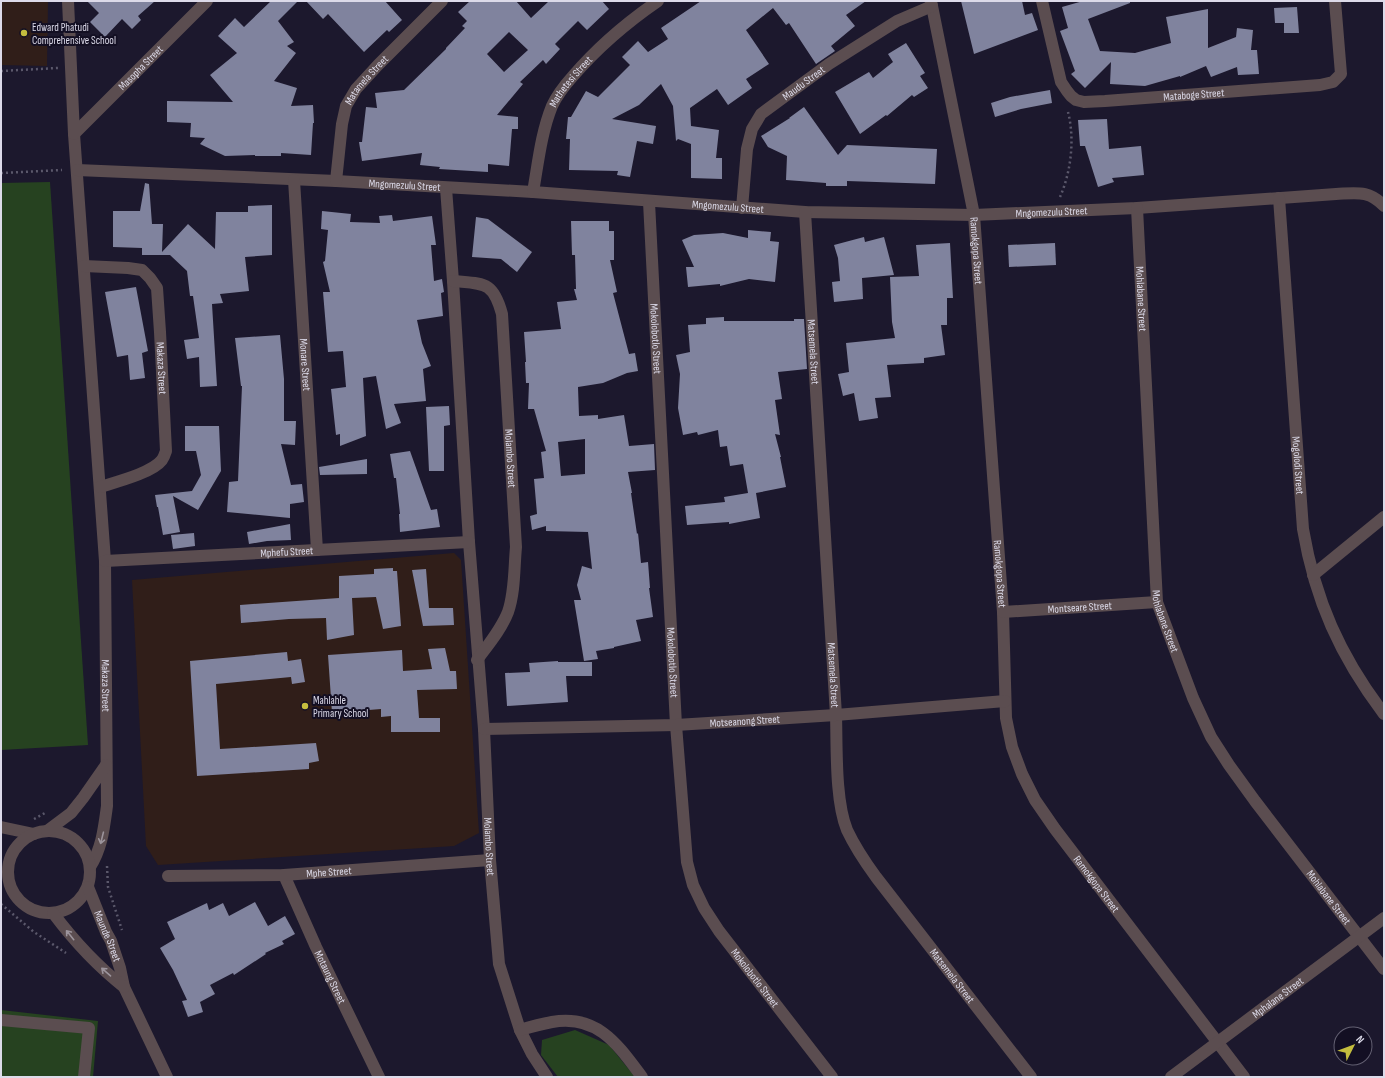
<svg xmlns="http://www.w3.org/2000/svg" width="1385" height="1078" font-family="'Sofia Sans Condensed',sans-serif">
	<rect width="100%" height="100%" fill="#1c182d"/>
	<g fill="#301e19">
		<polygon points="1,1 48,1 47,66 1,65"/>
		<polygon points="454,553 461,560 479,833 454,846 158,865 146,846 132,580"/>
	</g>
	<g fill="#264220">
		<polygon points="50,182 88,745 1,750 1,183"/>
		<polygon points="1,1010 98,1021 93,1077 1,1077"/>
		<polygon points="575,1030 609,1045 635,1077 558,1077 541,1055 542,1040"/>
	</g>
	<g fill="#80839e" fill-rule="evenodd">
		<polygon points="87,1 155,1 138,16 141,20 132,29 122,19 105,37 90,22 99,13"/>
		<polygon points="271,1 298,1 278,21 294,42 287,46 296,53 274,81 297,88 291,106 313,105 314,123 313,123 311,155 281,153 281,156 255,156 255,155 225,156 200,144 205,138 190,137 191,123 167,122 167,101 233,102 210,75 237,53 218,36 235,18 244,27"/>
		<polygon points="306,1 385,1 402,20 389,32 387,30 364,52 328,14 323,19"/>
		<path d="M 470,1 L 516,1 L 531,18 L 549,1 L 602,1 L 609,9 L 587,30 L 578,21 L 555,44 L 560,49 L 546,64 L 543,60 L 520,82 L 523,84 L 497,115 L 518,117 L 518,129 L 512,129 L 509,166 L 488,164 L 488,172 L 439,169 L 440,167 L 420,165 L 422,153 L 362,161 L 359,142 L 362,142 L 366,107 L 377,108 L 375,93 L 404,90 L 446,49 L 446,48 L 465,28 L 462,26 L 467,21 L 458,12 ZM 509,32 L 528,50 L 504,72 L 487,54 Z"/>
		<polygon points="701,1 866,1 846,15 855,26 831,46 835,51 816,64 789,23 786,25 773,8 746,30 769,64 746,79 752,88 728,105 717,89 690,108 691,126 719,130 716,158 722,158 722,179 691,178 691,144 678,139 676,141 673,106 661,84 639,105 612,119 656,126 653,144 637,141 630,177 617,175 618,171 569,170 570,139 566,139 568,117 571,117 586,91 598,97 630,65 622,57 638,41 648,52 668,39 661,28"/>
		<polygon points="961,1 1022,1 1025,15 1032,13 1038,30 974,54"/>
		<polygon points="1083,1 1130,1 1130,3 1088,19 1100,51 1135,53 1171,43 1166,17 1208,9 1208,48 1236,37 1237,28 1253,30 1251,50 1257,50 1259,74 1238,75 1237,67 1211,77 1206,66 1180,77 1180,76 1145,86 1110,84 1111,62 1085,88 1071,74 1075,71 1060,31 1068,28 1062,7"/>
		<polygon points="1297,7 1299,33 1284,33 1284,23 1275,23 1274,8"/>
		<polygon points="906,43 925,73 920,76 928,88 914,97 912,95 887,116 886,115 860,134 835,92 869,72 873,78 893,62 888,54"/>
		<polygon points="1050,90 1052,103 1021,109 995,117 991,103 1010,97"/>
		<polygon points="804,107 838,155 847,145 937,149 935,184 847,181 847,186 826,186 826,183 786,180 787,156 768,147 761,136 790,118 789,118"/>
		<polygon points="1107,119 1109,149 1141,146 1144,175 1112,178 1114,182 1098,187 1085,146 1080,146 1078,120"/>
		<polygon points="145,183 149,184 152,224 163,224 162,252 188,224 215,249 216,212 248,212 248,206 272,205 272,255 245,257 249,291 220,294 223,303 212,304 217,386 200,387 199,357 187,359 184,340 199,338 193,296 190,296 187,271 170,255 142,255 142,248 113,247 113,211 140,211"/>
		<polygon points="322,211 351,214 350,222 380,223 379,216 392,215 393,221 432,216 436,245 431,245 434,281 442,279 444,292 441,293 443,316 417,320 422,343 431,366 423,369 426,401 394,404 401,423 386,429 376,376 363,378 366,436 340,446 340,434 336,435 331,389 346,387 343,351 328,352 323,292 330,292 323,262 325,261 328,230 321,229"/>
		<polygon points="476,217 488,219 532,252 517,272 501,259 472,257"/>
		<path d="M 571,221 L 609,221 L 609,231 L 614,231 L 614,260 L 610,260 L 617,292 L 613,293 L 629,354 L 635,353 L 638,371 L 627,373 L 603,383 L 578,387 L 579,416 L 598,415 L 598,419 L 624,415 L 629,446 L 654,444 L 655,470 L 628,472 L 632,493 L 631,493 L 637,534 L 638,533 L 641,563 L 648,562 L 650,588 L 649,588 L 653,617 L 636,620 L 641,641 L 614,647 L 614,648 L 596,651 L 598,659 L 584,661 L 574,600 L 581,600 L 577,585 L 582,566 L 592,569 L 588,532 L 546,531 L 546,526 L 532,530 L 530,516 L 537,514 L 534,479 L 544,478 L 541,452 L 546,451 L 534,409 L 528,409 L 529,383 L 526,383 L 525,362 L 526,362 L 524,332 L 561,329 L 557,302 L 577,300 L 574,289 L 576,289 L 575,255 L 572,255 ZM 585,439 L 585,474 L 561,476 L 558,442 Z"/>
		<polygon points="748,230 771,232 770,241 779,242 775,282 749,279 720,286 720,284 688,287 686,267 694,267 682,240 694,235 723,233 748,238"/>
		<polygon points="864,237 865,242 884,237 894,275 862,278 863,299 834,302 832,282 840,281 838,258 834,245"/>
		<polygon points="950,243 953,298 947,298 947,325 941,325 945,355 924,358 924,363 887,365 891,397 875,398 878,418 859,421 854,393 843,396 838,374 849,372 846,343 895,338 892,322 890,277 919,276 916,245"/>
		<polygon points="1055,243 1056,265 1009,267 1008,245"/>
		<polygon points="136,287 148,351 142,353 145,378 130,380 128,355 117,357 105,292"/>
		<polygon points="724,317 724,321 794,321 794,319 804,319 807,369 778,372 782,399 775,400 780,435 775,434 781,457 780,457 786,487 756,493 760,518 729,524 729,522 687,525 685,506 725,502 724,497 748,493 743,464 730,466 727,446 720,447 718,430 698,435 697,432 683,435 678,408 680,374 676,355 690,352 688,325 706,324 706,318"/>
		<polygon points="280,335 284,379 284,421 296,421 295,445 281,444 291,485 302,484 304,502 290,504 290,518 227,512 229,482 238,481 242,386 241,386 235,338"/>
		<polygon points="449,406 450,425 444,426 444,471 429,471 426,407"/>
		<polygon points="185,426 219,426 221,471 198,510 173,496 180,532 163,535 158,507 157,507 155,495 192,491 201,475 196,451 185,451"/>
		<polygon points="410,451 431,510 437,509 440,527 400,532 399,514 400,514 396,478 394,478 390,454"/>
		<polygon points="367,459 367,474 320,475 319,467"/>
		<polygon points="290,524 291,540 267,541 249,544 247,532"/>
		<polygon points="194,533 195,546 173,549 171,535"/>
		<polygon points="393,568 393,571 397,571 401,626 383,629 376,597 352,598 354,635 327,640 326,618 289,619 241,623 240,605 339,598 339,576 374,574 374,569"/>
		<polygon points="426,569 429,608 453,608 454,625 423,626 412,570"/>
		<polygon points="445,648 450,671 456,671 457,689 417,690 419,718 440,718 440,732 391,732 391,716 381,717 381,709 332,713 328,655 402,650 403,671 432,669 428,649"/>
		<polygon points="287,652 288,661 301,659 305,682 292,684 291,677 216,684 220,749 316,743 319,761 309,763 309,769 197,776 190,661"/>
		<polygon points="558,661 558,662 592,662 592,676 566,676 568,702 507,706 505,673 530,672 529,663"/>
		<polygon points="255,902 268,926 285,916 295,934 282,941 284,944 265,953 266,954 234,975 233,973 210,985 215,994 200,1002 203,1012 188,1017 182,1001 187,1000 173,970 160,948 175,939 167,922 207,903 209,910 223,903 229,916"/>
	</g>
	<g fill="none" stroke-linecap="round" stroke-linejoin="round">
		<g stroke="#5b586b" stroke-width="2.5" stroke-dasharray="2 3" stroke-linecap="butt">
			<polyline points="1,71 58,68"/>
			<polyline points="1,173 62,170"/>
			<path d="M 1060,197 C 1071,172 1075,139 1068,112"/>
			<polyline points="34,819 45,813"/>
			<polyline points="107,866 108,887 122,930"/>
			<polyline points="1,904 34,932 66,953"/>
		</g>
		<g stroke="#5b4d50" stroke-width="12">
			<path id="s1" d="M 68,1 L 74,134 L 105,561 L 107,806 C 104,828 102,848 90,867"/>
			<path id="s2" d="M 931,1 L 974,215 L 1003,612 L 1006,718 L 1012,747 L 1022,774 L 1035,800 L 1055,829 L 1244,1077"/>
			<path id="s3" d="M 1042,1 L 1061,82 L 1067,91 L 1071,96 L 1076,100 L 1084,102 L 1105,101 L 1320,85 L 1333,82 L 1341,74 L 1335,1"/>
			<path id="s4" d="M 74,134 L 207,1"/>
			<path id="s5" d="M 77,170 L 336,181 L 533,192 L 805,212 L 974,215 L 1137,208 L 1336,194 C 1357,193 1369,190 1384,206"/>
			<path id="s6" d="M 294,180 L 317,550"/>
			<path id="s7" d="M 336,181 L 342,124 L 346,106 L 356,89 L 378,65 L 442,1"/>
			<path id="s8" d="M 446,188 L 453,281 L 469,542 L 484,729 L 490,860 L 499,964 L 520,1030 L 532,1054 L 547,1077"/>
			<path id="s9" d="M 533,192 C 538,164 541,133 552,106 C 557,95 565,85 573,76 C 598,47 626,23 658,1"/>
			<path id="s10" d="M 1279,198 L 1303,529 C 1315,600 1340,656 1384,714"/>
			<path id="s11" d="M 649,202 L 676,725 L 687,862 L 693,885 L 704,908 L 719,931 L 832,1077"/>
			<path id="s12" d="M 742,208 L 747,149 L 752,129 L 761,114 L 829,64 L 897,21 L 932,6"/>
			<path id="s13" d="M 1137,208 L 1157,602 L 1193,698 L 1211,737 L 1229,765 L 1255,801 L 1384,969"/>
			<path id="s14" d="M 805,212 L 836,715 C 837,747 835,801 847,830 C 855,847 865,862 876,877 L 1031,1077"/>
			<path id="s15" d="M 84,266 L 128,268 L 142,270 L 150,278 L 157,288 L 160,332 L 166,451 C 165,454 164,457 162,460 C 152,473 116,482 100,487"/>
			<path id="s16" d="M 453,281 C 484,284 493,281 502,314 L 516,547 C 514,568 515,592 508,612 C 501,630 488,645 477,660"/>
			<path id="s17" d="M 105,561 L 469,542"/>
			<polyline points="1313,575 1384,517"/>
			<path id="s18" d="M 1003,612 L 1157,602"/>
			<path id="s19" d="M 484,729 L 676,725 L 836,715 L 1005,701"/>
			<polyline points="1,827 34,834"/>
			<circle cx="49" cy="872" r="41"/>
			<polyline points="47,831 71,813 83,798 106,765"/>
			<path id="s20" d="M 284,875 L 316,947 L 379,1077"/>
			<path id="s21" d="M 168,876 L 284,875 L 490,860"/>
			<path id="s22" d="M 88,887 L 106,932 L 111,941 L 120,968 L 124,987 L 167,1077"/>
			<path d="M 53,913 C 74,941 96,965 124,987"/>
			<polyline points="1,1020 89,1028 84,1077"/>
			<path d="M 520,1030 C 530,1027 541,1024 552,1022 C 598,1014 618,1045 642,1077"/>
			<path id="s23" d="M 1171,1077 L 1384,918"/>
		</g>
	</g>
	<defs><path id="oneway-shaft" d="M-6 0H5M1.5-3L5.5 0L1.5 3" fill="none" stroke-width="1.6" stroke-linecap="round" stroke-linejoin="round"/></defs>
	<g stroke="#9c949c">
		<use href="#oneway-shaft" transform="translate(102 838) rotate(104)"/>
		<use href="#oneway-shaft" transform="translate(70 935) rotate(-129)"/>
		<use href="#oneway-shaft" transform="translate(106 972) rotate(-139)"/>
	</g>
	<g fill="#c4bd3e" stroke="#130f23" stroke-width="1.5">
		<circle cx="24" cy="33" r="4"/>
		<circle cx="305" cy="706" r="4"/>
	</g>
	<g text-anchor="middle" stroke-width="4" stroke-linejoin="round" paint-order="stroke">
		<g font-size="11" fill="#dcdae9" stroke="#130f23" text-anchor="start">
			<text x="32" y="31">Edward Phatudi<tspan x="32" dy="13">Comprehensive School</tspan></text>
			<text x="313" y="704">Mahlahle<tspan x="313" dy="13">Primary School</tspan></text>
		</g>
		<g font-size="11" fill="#dcdae9" stroke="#130f23">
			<text dy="4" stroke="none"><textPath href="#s4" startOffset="94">Masopha Street</textPath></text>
			<text dy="4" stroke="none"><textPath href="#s7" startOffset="109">Matamela Street</textPath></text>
			<text dy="4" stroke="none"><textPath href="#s9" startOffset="119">Mathetesi Street</textPath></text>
			<text dy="4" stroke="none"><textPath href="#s12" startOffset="150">Maudu Street</textPath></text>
			<text dy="4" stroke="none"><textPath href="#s3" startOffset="225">Mataboge Street</textPath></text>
			<text dy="4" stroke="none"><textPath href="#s5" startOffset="328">Mngomezulu Street</textPath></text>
			<text dy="4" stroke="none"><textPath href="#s5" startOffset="652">Mngomezulu Street</textPath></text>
			<text dy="4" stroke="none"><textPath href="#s5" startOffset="976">Mngomezulu Street</textPath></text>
			<text dy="4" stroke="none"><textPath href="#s2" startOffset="254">Ramokgopa Street</textPath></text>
			<text dy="4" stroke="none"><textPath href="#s13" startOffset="91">Mohlabane Street</textPath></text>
			<text dy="4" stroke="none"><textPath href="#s11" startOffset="137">Mokolobotlo Street</textPath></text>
			<text dy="4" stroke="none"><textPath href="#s14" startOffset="140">Matsemela Street</textPath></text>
			<text dy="4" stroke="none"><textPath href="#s6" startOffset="185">Monare Street</textPath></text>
			<text dy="4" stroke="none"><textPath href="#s15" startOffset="162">Makaza Street</textPath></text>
			<text dy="4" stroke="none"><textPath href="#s16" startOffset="211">Molambo Street</textPath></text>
			<text dy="4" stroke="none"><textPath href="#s10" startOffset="268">Mogolodi Street</textPath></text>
			<text dy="4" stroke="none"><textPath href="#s17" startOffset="182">Mphefu Street</textPath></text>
			<text dy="4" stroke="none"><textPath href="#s2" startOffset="578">Ramokgopa Street</textPath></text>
			<text dy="4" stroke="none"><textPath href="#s18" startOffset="77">Montseare Street</textPath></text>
			<text dy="4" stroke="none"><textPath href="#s13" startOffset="415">Mohlabane Street</textPath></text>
			<text dy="4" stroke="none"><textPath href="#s11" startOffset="461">Mokolobotlo Street</textPath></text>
			<text dy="4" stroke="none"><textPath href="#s14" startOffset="464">Matsemela Street</textPath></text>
			<text dy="4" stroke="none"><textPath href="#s1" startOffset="686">Makaza Street</textPath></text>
			<text dy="4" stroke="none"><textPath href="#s19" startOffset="261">Motseanong Street</textPath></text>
			<text dy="4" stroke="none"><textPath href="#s8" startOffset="660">Molambo Street</textPath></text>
			<text dy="4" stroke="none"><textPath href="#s21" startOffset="161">Mphe Street</textPath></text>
			<text dy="4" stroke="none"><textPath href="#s2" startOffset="914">Ramokgopa Street</textPath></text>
			<text dy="4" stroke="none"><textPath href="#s13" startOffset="739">Mohlabane Street</textPath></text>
			<text dy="4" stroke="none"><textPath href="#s22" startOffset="53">Maunde Street</textPath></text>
			<text dy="4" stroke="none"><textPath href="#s14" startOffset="800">Matsemela Street</textPath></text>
			<text dy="4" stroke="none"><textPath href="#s20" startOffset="112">Motaung Street</textPath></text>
			<text dy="4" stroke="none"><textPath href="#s11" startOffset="797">Mokolobotlo Street</textPath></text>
			<text dy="4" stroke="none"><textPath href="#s23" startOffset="133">Mphalane Street</textPath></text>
		</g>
	</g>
	<rect width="1385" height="1078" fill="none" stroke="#dcdae9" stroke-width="4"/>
	<g transform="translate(1353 1046) rotate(48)"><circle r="19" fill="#130f23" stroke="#636072"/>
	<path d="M0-3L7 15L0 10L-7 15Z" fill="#c4bd3e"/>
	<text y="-6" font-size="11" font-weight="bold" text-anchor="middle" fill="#dcdae9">N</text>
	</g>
</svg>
